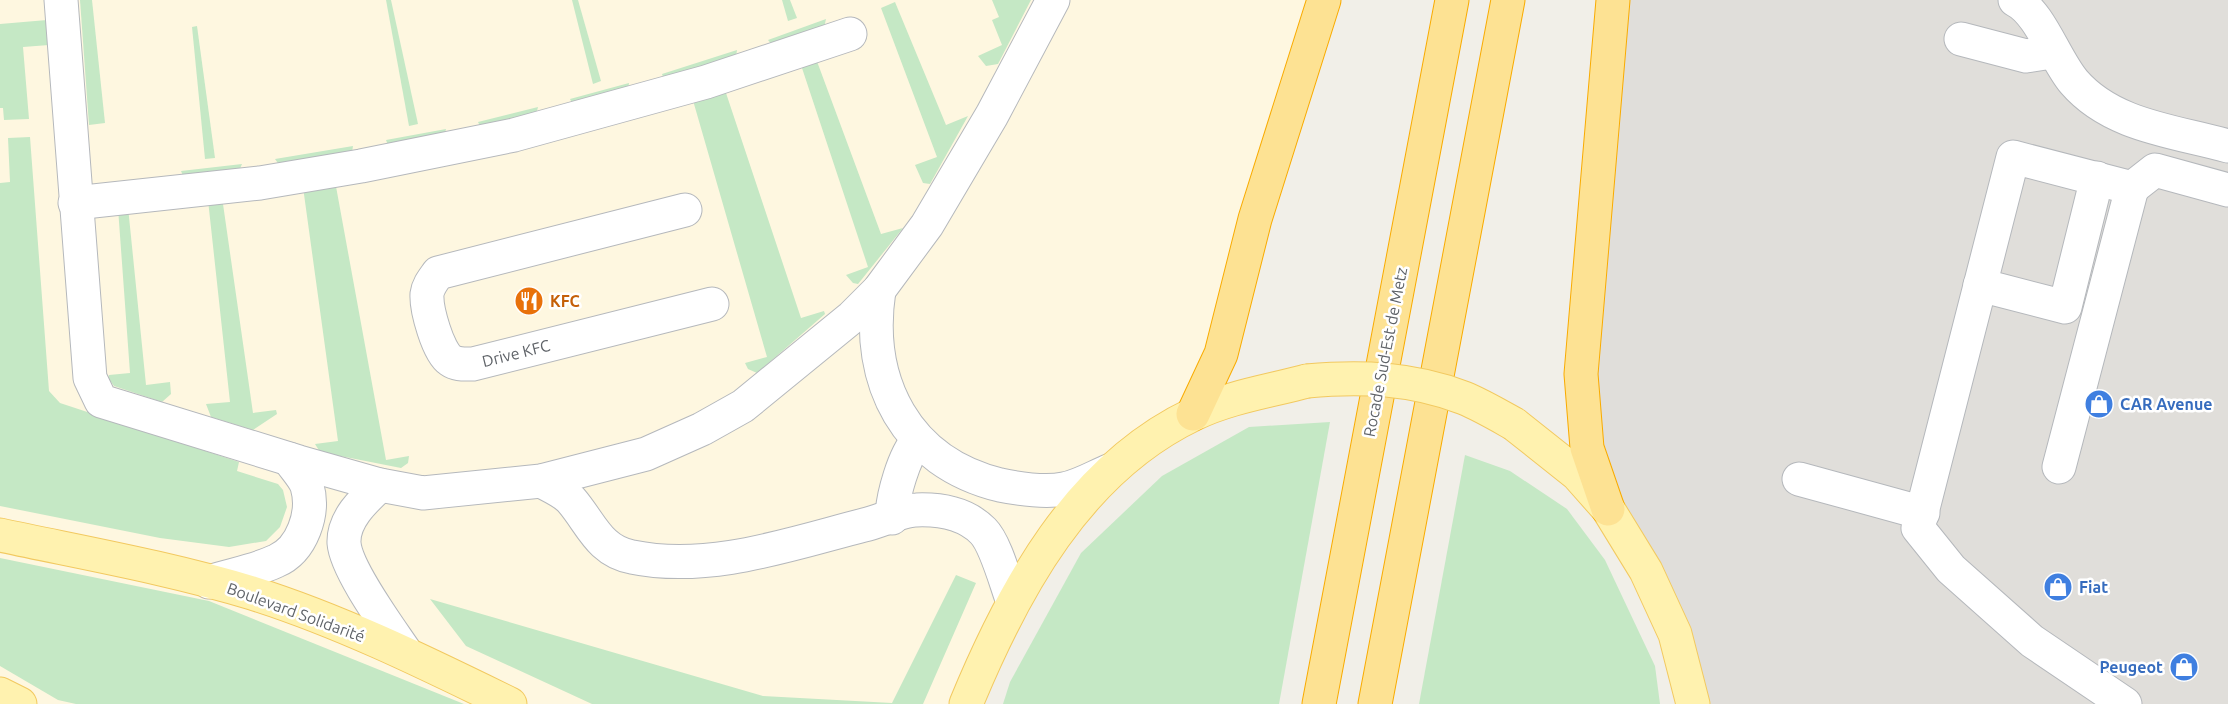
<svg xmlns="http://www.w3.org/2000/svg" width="2228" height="704" font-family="Ubuntu,sans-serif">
	<rect width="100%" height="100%" fill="#f1efe8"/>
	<polygon fill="#fef7e0" points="0,0 1324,0 1313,33 1247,191 1220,403 1111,470 966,704 0,704"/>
	<polygon fill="#e0deda" points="1613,0 2228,0 2228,704 1693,704 1587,448"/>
	<g fill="#c5e8c5">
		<polygon points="80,0 92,0 105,123 89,125"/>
		<polygon points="386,0 391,0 418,124 409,126"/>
		<polygon points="572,0 578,0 601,81 593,84"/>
		<polygon points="782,0 790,0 797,18 788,21"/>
		<polygon points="992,0 1031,0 998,64 986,66 978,56 1002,45 992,20 999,17"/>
		<polygon points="895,2 946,125 968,116 930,184 923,183 915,165 937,157 881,8"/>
		<polygon points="826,19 824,28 772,45 768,40"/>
		<polygon points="47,20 49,45 23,47 29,119 4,120 3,108 0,108 0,24"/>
		<polygon points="197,26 215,158 205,159 192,27"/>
		<polygon points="737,50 736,57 663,77 662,74"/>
		<polygon points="815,56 881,234 903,228 858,284 853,283 846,275 868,267 800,62"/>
		<polygon points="629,83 628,90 572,103 570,99"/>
		<polygon points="724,87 801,318 824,311 825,314 757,373 748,369 745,363 767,357 692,97"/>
		<polygon points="538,107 536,115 480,126 478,122"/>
		<polygon points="446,129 445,133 388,145 386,140"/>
		<polygon points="30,137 49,391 60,403 239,462 237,471 278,484 283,490 287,507 280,527 266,541 229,547 160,538 0,506 0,183 10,182 8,138"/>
		<polygon points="353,146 352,152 280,166 275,159"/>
		<polygon points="242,164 239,171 184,178 181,171"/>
		<polygon points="335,181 386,460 409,456 408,463 401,468 320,452 315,444 338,441 303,187"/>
		<polygon points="222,197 253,413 276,410 277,414 253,430 211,417 206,404 230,402 208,200"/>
		<polygon points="128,207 146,385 170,382 171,394 162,402 114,386 108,378 109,375 130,373 118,208"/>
		<polygon points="1330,422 1279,704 1003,704 1010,682 1081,553 1162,476 1249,427"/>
		<polygon points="1465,455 1510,471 1567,509 1605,560 1655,666 1660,704 1419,704"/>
		<polygon points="0,558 209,601 464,704 76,704 58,700 0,666"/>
		<polygon points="956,575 976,583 923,704 592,704 466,646 430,599 763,696 892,703"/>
	</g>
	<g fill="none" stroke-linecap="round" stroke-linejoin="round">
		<g stroke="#b5b8bc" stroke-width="35">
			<g id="minor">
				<polyline points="61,0 90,378 101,401 299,462 380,485 423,493 541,481 646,454 702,429 743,406 852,317 879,290 927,225 992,115 1053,0"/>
				<path d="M 2015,0 C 2040,12 2055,60 2074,82 C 2112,126 2174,131 2228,146"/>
				<polyline points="1961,39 2026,56 2052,52"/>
				<polyline points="75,203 260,183 361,166 514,135 706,82 850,34"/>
				<path d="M 685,210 L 438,273 C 433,280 428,286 427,294 C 426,309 438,352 450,360 C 457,365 464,364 473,364 L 712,304"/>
				<polyline points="1980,285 2065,307 2097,178"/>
				<path d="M 879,290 C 865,382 906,462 1000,485 C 1020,489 1044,493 1064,489 C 1080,486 1096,476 1111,470"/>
				<polyline points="2059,467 2132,188"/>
				<polyline points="1799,479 1923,513"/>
				<path d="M 541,481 C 550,486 564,492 571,500 C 591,523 599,551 632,557 C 709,573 790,544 864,525 C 879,522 902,510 916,510 C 941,509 965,513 983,531 C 996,544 1006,584 1013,602"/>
				<path d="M 380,485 C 364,500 343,519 344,543 C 346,570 390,629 406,653"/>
				<path d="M 892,518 C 892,497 904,455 918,440"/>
				<path d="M 209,582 C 230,575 255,571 276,561 C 302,550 315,513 307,486 C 304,477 294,467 289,459"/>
				<polyline points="2125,704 2032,641 1951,569 1918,528 2013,157 2132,188 2155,170 2228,190"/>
			</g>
		</g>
		<g stroke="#f2c960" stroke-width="35">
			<g id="major">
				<polyline points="1514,424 1577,474 1608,509 1646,571 1675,634 1693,704"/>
				<path d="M 0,535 C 84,553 170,568 252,593 C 341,621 426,663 510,704"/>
				<polyline points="0,694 20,704"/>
				<path d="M 966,704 C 1013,590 1078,469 1194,414 C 1229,397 1270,391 1307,381"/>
			</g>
		</g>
		<g stroke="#f9ab00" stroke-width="35">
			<g id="highway">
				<polyline points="1193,414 1221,354 1255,219 1324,0"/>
				<polyline points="1608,509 1587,448 1581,374 1613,0"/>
				<polyline points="1319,704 1452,0"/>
				<polyline points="1375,704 1508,0"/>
			</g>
		</g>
		<use href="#minor" stroke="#fff" stroke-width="33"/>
		<use href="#major" stroke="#fff2af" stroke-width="33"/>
		<use href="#highway" stroke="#fde293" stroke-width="33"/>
		<g stroke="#f2c960" stroke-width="35" stroke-linecap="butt">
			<path id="major-bridge" d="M 1307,381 C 1361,376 1413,378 1464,398 C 1481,405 1498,415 1514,424"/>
		</g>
		<use href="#major-bridge" stroke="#fff2af" stroke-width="33"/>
	</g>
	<defs>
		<g id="restaurant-disc" transform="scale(1.5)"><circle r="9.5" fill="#e8710a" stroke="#fff"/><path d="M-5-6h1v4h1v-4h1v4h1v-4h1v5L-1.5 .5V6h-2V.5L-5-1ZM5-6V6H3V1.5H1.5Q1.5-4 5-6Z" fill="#fff"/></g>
		<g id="shop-disc" transform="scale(1.5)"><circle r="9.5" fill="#3f7fe0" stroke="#fff"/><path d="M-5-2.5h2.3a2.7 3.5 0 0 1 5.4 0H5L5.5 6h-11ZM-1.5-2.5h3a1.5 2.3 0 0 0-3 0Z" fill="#fff"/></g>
	</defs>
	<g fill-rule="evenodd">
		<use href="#restaurant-disc" x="529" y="301"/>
		<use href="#shop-disc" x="2099" y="404"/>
		<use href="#shop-disc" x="2058" y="587"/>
		<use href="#shop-disc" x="2184" y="667"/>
	</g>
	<g text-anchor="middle" stroke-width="5" stroke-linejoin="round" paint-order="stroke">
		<g font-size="16" font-weight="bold" fill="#c56008" stroke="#fff" text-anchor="start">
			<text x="550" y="307">KFC</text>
		</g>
		<g font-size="16" fill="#5f6368" stroke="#fff">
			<text transform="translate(1385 352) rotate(-79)" y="6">Rocade Sud-Est de Metz</text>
			<text transform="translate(516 353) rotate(-14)" y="6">Drive KFC</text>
			<text transform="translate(296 612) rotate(20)" y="6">Boulevard Solidarité</text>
		</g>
		<g font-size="16" font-weight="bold" fill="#366cbe" stroke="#fff" text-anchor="start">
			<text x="2120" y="410">CAR Avenue</text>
			<text x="2079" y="593">Fiat</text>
			<text x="2163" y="673" text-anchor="end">Peugeot</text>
		</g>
	</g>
</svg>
